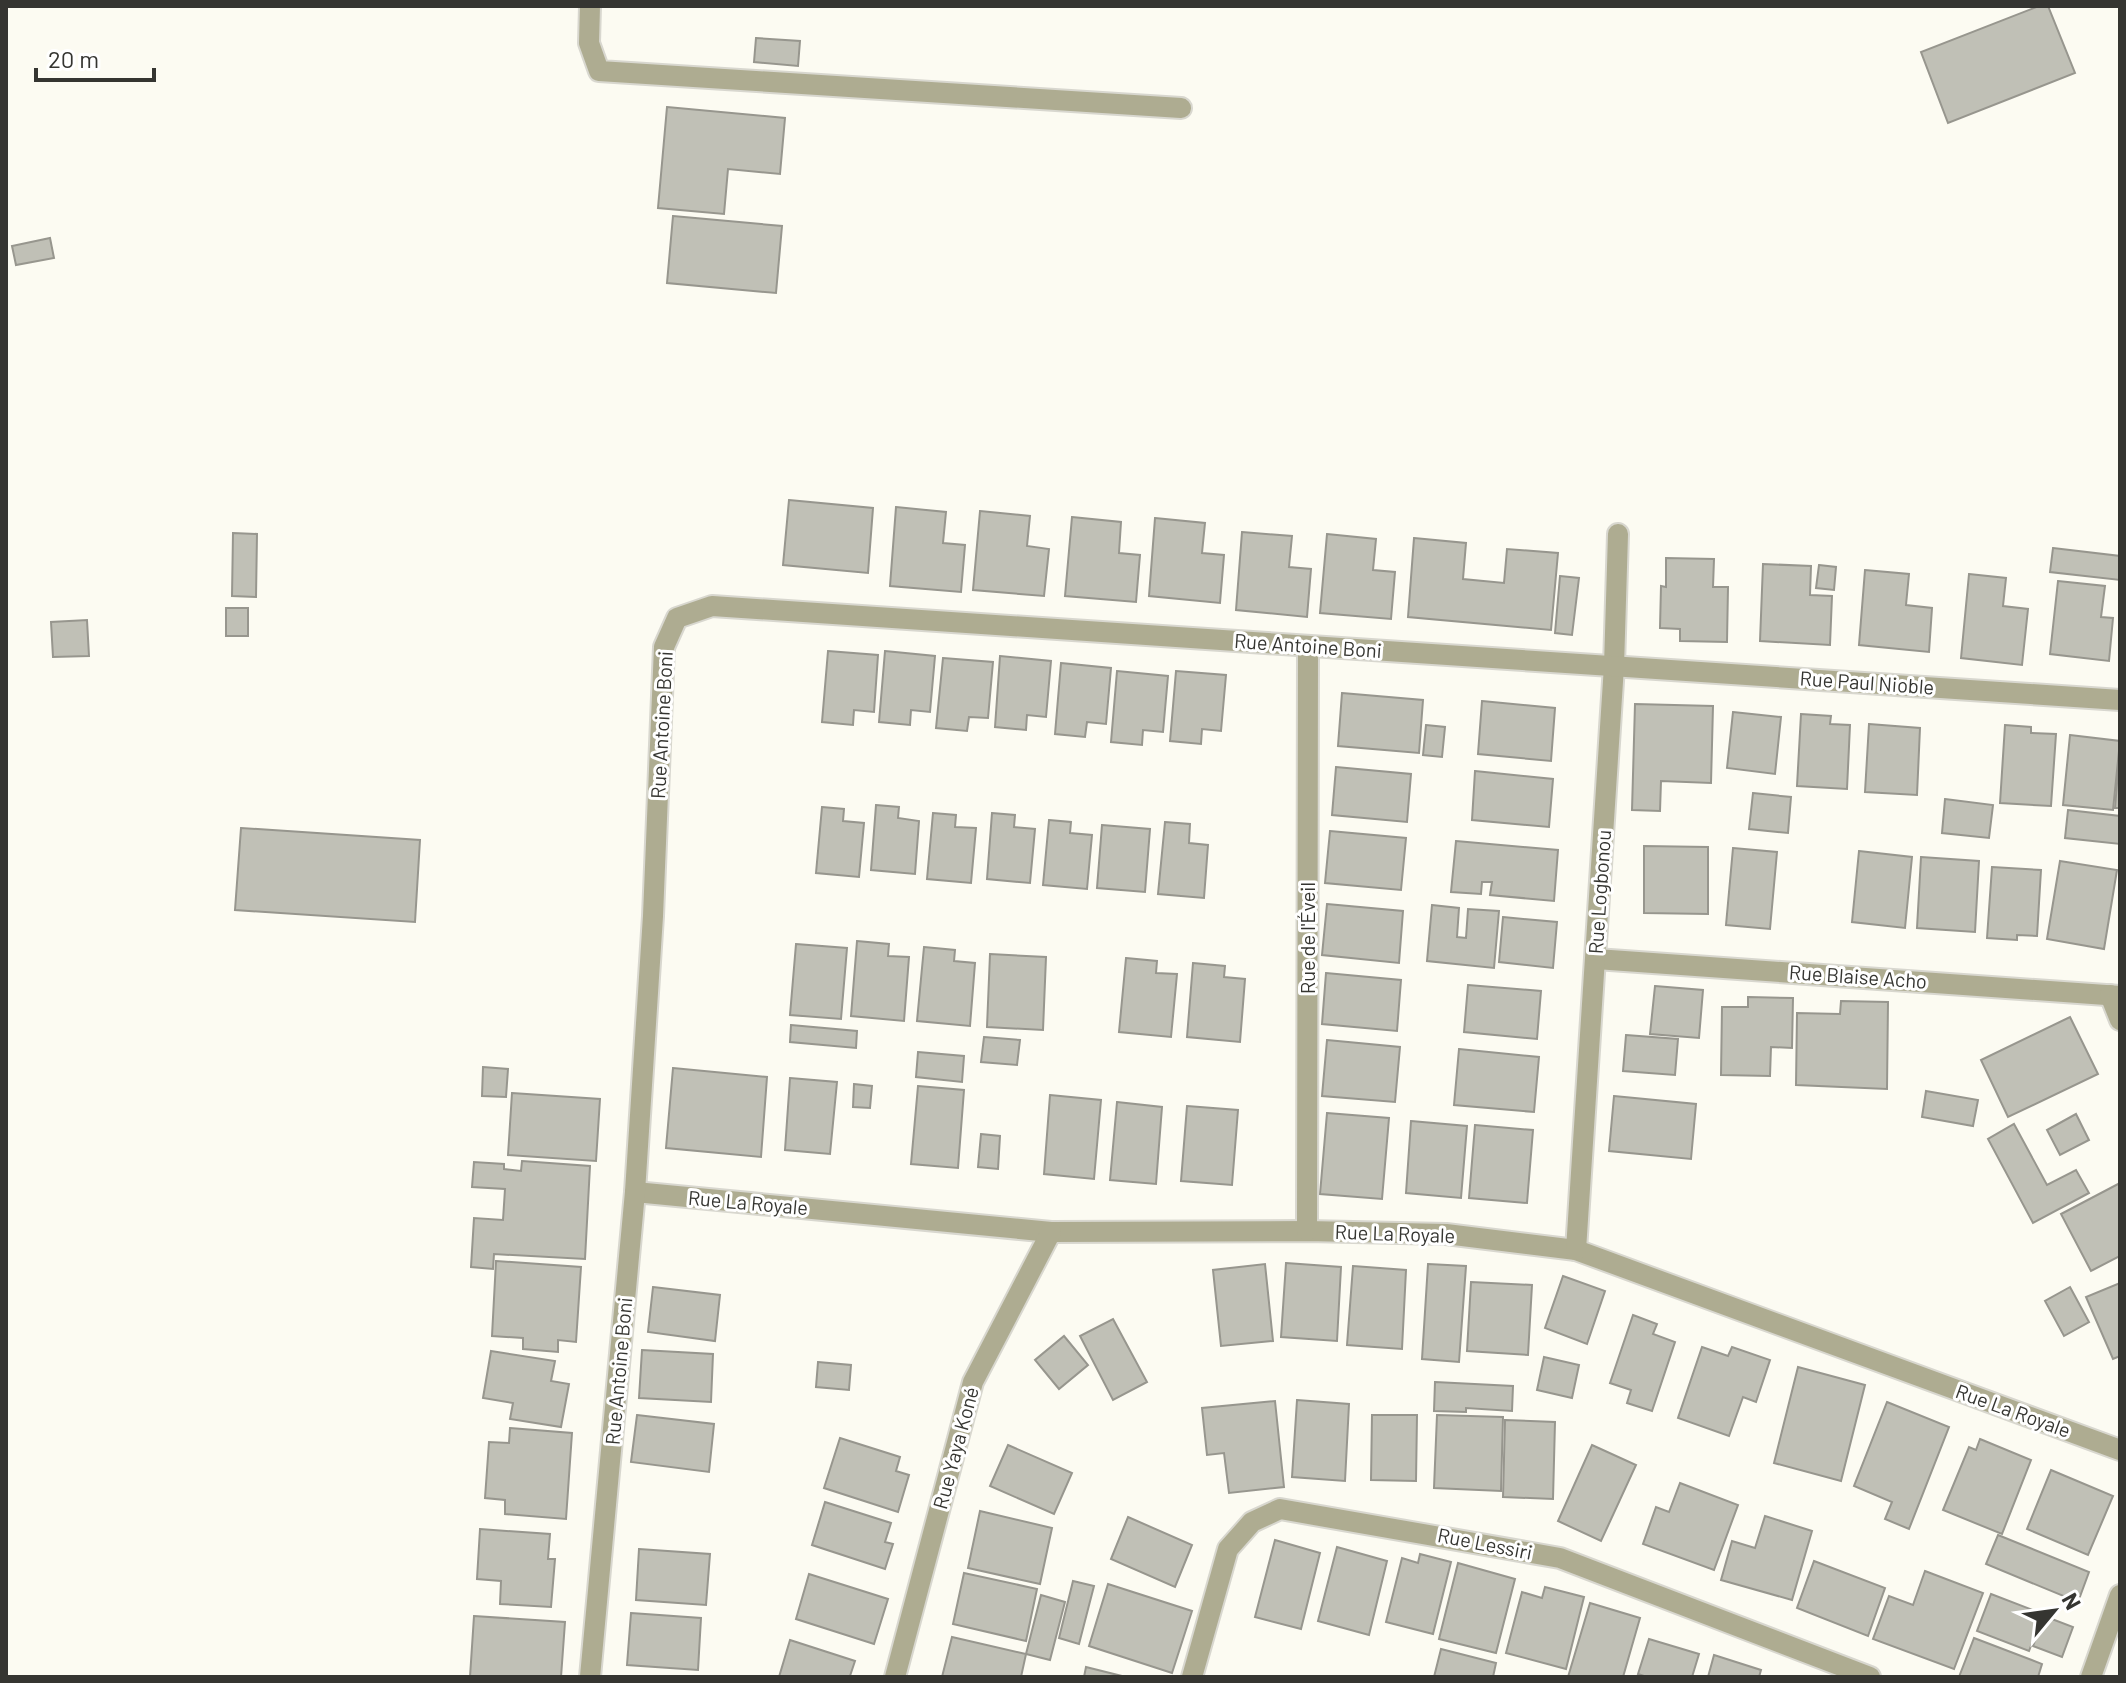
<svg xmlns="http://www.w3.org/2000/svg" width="2126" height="1683" font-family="Barlow,sans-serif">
	<rect width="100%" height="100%" fill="#fcfbf2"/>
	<g fill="#c0c0b6" stroke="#97968e" stroke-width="2">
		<polygon points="2039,6 2048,6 2075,73 1948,123 1921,52"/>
		<polygon points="756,38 800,41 798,66 754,62"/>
		<polygon points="667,107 785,118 780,174 728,169 724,214 658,208"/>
		<polygon points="673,216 782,226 776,293 667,283"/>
		<polygon points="50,238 54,258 16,265 12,246"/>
		<polygon points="789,500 873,508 868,573 783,565"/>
		<polygon points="896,507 946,512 943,543 965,545 961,592 890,586"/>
		<polygon points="980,511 1030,516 1027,546 1049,549 1044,596 973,590"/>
		<polygon points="1072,517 1121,522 1119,553 1140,555 1136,602 1065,596"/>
		<polygon points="1155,518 1205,523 1202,553 1224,555 1220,603 1149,596"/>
		<polygon points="1242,532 1292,536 1289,567 1311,569 1307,617 1236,610"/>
		<polygon points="233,533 257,534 256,597 232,596"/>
		<polygon points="1327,534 1376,539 1373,570 1395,572 1391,619 1320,613"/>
		<polygon points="1414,538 1466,543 1463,579 1504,583 1507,549 1558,553 1551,630 1408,617"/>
		<polygon points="2053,548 2120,556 2120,580 2050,572"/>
		<polygon points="1666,558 1714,559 1713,587 1728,587 1727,642 1680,641 1680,629 1660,628 1661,586 1666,587"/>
		<polygon points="1763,564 1811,566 1810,595 1832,596 1830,645 1760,641"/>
		<polygon points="1819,565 1836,567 1834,590 1816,588"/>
		<polygon points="1865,570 1909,574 1906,605 1932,608 1929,652 1859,645"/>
		<polygon points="1969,574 2006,578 2003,606 2028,609 2022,665 1961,658"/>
		<polygon points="1560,576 1579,578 1572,635 1555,633"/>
		<polygon points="2058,581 2105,586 2101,617 2113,618 2109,661 2050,654"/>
		<rect x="226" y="608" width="22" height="28"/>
		<polygon points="87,620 89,656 53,657 51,622"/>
		<polygon points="828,651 878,655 874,712 854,710 853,725 822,722"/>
		<polygon points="885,651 935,656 930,712 911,710 910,725 879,722"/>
		<polygon points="1000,656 1051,661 1046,717 1027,715 1026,730 995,727"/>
		<polygon points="943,658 993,662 988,718 969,717 967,731 936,728"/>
		<polygon points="1061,663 1111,668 1106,724 1087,722 1085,737 1055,734"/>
		<polygon points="1117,671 1168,676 1163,732 1143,730 1142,745 1111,742"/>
		<polygon points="1176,671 1226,675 1221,731 1202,729 1201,744 1170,741"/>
		<polygon points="1342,693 1423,700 1419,753 1338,746"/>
		<polygon points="1482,701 1555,708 1551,761 1478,754"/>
		<polygon points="1635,704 1713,706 1711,783 1661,781 1660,811 1632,810"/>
		<polygon points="1733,712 1781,717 1775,774 1727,768"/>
		<polygon points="1801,714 1831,716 1830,724 1850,725 1847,789 1797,786"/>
		<polygon points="1869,724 1920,728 1917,795 1865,792"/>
		<polygon points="1426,725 1445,727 1442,757 1423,755"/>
		<polygon points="2005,725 2031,727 2031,733 2056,734 2051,806 2000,803"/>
		<polygon points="2070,735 2120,741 2113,810 2063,805"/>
		<polygon points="1336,767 1411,774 1407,822 1332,815"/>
		<polygon points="1475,771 1553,779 1549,827 1472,820"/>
		<polygon points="2118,771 2120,771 2120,808 2115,808"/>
		<polygon points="1753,793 1791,797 1788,833 1749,829"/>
		<polygon points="1945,799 1993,805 1989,838 1942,833"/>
		<polygon points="876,805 899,807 898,818 919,821 915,874 871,870"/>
		<polygon points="822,807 844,809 843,821 864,823 859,877 816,873"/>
		<polygon points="2068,810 2120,816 2120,844 2065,838"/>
		<polygon points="933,813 956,815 955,827 976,828 971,883 927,879"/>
		<polygon points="992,813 1015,815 1014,827 1035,829 1030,883 987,879"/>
		<polygon points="1049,820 1071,822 1070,833 1092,835 1087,889 1043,885"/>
		<polygon points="1165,822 1190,824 1189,843 1208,845 1204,898 1158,894"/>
		<polygon points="1102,825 1150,829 1145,892 1097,888"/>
		<polygon points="241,828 420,840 415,922 235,910"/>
		<polygon points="1330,831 1406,838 1401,890 1325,883"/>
		<polygon points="1456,841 1558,850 1554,901 1490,895 1492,882 1482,882 1481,894 1451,892"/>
		<polygon points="1644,846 1708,847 1708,914 1644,913"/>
		<polygon points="1733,848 1777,852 1770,929 1726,925"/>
		<polygon points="1859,851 1912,857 1905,928 1852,922"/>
		<polygon points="1921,857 1979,861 1975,932 1917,928"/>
		<polygon points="2060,861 2117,870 2104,949 2047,939"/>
		<polygon points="1992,867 2041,870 2037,936 2017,935 2017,940 1987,938"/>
		<polygon points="1327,904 1403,911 1399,963 1322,955"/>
		<polygon points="1432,905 1459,908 1457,937 1466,938 1468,909 1499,911 1494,968 1427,961"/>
		<polygon points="1503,917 1557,922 1553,968 1499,962"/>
		<polygon points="857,941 889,944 888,956 909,957 904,1021 851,1016"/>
		<polygon points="796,944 847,948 841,1019 790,1015"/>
		<polygon points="924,947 955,950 954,961 975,963 970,1026 917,1021"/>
		<polygon points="990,954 1046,957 1043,1030 987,1027"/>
		<polygon points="1126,958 1157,961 1156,973 1177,974 1171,1037 1119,1032"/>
		<polygon points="1193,963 1225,966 1224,977 1245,979 1240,1042 1187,1037"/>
		<polygon points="1326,973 1401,980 1397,1031 1322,1024"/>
		<polygon points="1468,985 1541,991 1537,1039 1464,1032"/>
		<polygon points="1655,986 1703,990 1699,1038 1650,1034"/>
		<polygon points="1748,997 1793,998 1792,1048 1771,1047 1770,1076 1721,1075 1722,1007 1748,1007"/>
		<polygon points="1841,1001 1888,1002 1887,1089 1796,1085 1797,1013 1840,1014"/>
		<polygon points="2070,1017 2098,1074 2008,1117 1981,1060"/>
		<polygon points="791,1025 857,1031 856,1048 790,1042"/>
		<polygon points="1626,1035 1678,1039 1675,1075 1623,1071"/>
		<polygon points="984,1037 1020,1040 1017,1065 981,1062"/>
		<polygon points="1327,1040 1400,1047 1395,1102 1322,1096"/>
		<polygon points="1459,1049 1539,1057 1534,1112 1454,1105"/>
		<polygon points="918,1052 964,1056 962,1082 916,1077"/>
		<polygon points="483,1067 508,1069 506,1097 482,1096"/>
		<polygon points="673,1068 767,1077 761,1157 666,1148"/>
		<polygon points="790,1078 837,1082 830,1154 785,1150"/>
		<polygon points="854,1084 872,1086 870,1108 853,1107"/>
		<polygon points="918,1086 964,1090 958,1168 911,1164"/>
		<polygon points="1926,1091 1978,1100 1973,1126 1922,1117"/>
		<polygon points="512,1093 600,1099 596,1161 508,1155"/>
		<polygon points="1050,1095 1101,1100 1094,1179 1044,1174"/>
		<polygon points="1614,1096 1696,1104 1691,1159 1609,1151"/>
		<polygon points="1117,1102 1162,1107 1156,1184 1110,1180"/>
		<polygon points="1187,1106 1238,1110 1232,1185 1181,1181"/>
		<polygon points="1327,1113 1389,1118 1382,1199 1320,1194"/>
		<polygon points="2076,1114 2089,1140 2060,1155 2047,1130"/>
		<polygon points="1411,1121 1467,1126 1461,1198 1406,1193"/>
		<polygon points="2014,1124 2047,1185 2076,1170 2089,1193 2033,1223 1988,1139"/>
		<polygon points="1475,1125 1533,1130 1527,1203 1469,1198"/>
		<polygon points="981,1134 1000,1136 998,1169 978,1167"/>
		<polygon points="522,1161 590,1166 585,1259 494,1254 493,1269 471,1267 474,1218 503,1220 505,1189 472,1187 474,1162 504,1164 504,1169 521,1171"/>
		<polygon points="2120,1183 2120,1256 2091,1271 2061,1214"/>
		<polygon points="496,1261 581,1267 576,1342 558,1340 558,1352 523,1349 523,1338 492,1336"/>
		<polygon points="1286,1263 1341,1267 1337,1341 1281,1337"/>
		<polygon points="1265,1264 1273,1341 1221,1346 1213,1270"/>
		<polygon points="1428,1264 1466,1266 1459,1362 1422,1359"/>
		<polygon points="1353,1266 1406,1270 1402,1349 1347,1345"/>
		<polygon points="1563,1276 1605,1291 1587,1344 1545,1328"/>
		<polygon points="1471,1282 1532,1285 1528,1355 1467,1351"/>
		<polygon points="2120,1283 2120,1356 2113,1359 2086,1297"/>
		<polygon points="653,1287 720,1295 715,1341 648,1332"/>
		<polygon points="2070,1287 2089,1322 2064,1336 2045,1301"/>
		<polygon points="1633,1315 1657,1324 1653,1334 1675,1342 1652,1411 1627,1403 1631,1390 1610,1383"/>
		<polygon points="1113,1319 1147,1382 1113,1400 1080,1336"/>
		<polygon points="1064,1336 1088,1365 1059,1389 1035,1360"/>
		<polygon points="1702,1347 1728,1356 1732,1347 1770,1360 1756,1402 1743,1397 1729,1436 1678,1418"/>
		<polygon points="642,1350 713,1354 711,1402 639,1398"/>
		<polygon points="491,1351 555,1361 551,1381 569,1384 561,1427 510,1419 513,1403 483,1398"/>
		<polygon points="1544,1357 1579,1365 1572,1398 1537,1390"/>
		<polygon points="818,1362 851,1365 849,1390 816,1387"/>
		<polygon points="1798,1367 1865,1385 1841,1481 1774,1463"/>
		<polygon points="1435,1382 1513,1386 1512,1411 1466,1408 1466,1412 1434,1411"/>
		<polygon points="1297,1400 1349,1404 1345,1481 1292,1477"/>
		<polygon points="1275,1401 1284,1487 1229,1493 1224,1453 1207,1455 1202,1408"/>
		<polygon points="1887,1402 1949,1427 1909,1529 1885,1519 1892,1502 1854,1486"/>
		<polygon points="637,1415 714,1424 709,1472 631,1462"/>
		<polygon points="1372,1415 1417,1415 1416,1481 1371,1480"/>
		<polygon points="1437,1415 1503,1417 1501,1491 1434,1488"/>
		<polygon points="1505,1420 1555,1422 1553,1499 1503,1497"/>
		<polygon points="510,1428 572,1433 566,1519 505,1514 505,1500 485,1498 489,1442 509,1443"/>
		<polygon points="840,1438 900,1457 896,1471 909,1475 898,1512 824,1488"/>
		<polygon points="1980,1439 2031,1460 2002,1534 1943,1510 1969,1447 1976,1450"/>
		<polygon points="1008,1445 1072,1473 1054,1514 990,1486"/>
		<polygon points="1592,1445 1636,1465 1601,1541 1558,1521"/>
		<polygon points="2051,1470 2113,1496 2088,1555 2027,1529"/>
		<polygon points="1680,1483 1738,1505 1714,1570 1643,1544 1656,1507 1669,1512"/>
		<polygon points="825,1502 891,1523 885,1542 893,1544 885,1569 812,1545"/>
		<polygon points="980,1511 1052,1528 1040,1584 968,1568"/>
		<polygon points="1765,1516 1812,1531 1792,1600 1721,1580 1732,1541 1755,1548"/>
		<polygon points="1128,1517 1192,1545 1175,1587 1111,1559"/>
		<polygon points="480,1529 550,1534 548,1559 555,1559 551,1607 500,1604 501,1581 477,1579"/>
		<polygon points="1998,1535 2089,1572 2078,1602 1986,1564"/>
		<polygon points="1275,1540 1320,1553 1301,1629 1255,1617"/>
		<polygon points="1337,1547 1387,1561 1369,1635 1318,1621"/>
		<polygon points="639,1549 710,1554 706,1605 636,1600"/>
		<polygon points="1420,1554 1451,1562 1433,1634 1386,1622 1402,1558 1418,1563"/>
		<polygon points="1814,1561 1885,1588 1868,1636 1797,1608"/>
		<polygon points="1458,1563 1515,1579 1496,1653 1439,1639"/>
		<polygon points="1925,1571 1983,1593 1954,1669 1873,1639 1889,1596 1913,1605"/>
		<polygon points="964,1573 1037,1589 1026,1641 953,1624"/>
		<polygon points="809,1574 888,1599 874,1644 796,1619"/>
		<polygon points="1073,1581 1094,1586 1079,1644 1059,1638"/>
		<polygon points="1108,1584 1192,1611 1172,1673 1089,1646"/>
		<polygon points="1545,1587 1584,1597 1566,1669 1506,1653 1522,1592 1542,1598"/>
		<polygon points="1991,1594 2043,1614 2029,1651 1977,1631"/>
		<polygon points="1041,1595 1065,1602 1050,1660 1026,1654"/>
		<polygon points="1590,1603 1640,1618 1623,1677 1568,1677"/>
		<polygon points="631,1613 701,1618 698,1670 627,1665"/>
		<polygon points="474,1616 565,1622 561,1677 470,1677"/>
		<polygon points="2044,1616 2073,1627 2062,1657 2033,1646"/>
		<polygon points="952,1637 1026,1654 1021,1677 942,1677"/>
		<polygon points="1974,1638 2042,1664 2038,1677 1959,1677"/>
		<polygon points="1649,1639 1699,1654 1692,1677 1647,1677 1638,1674"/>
		<polygon points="790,1640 855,1661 850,1676 852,1677 779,1677"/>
		<polygon points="1441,1649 1496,1663 1493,1677 1434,1677"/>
		<polygon points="1714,1655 1761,1670 1759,1677 1708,1677"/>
		<polygon points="1086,1667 1126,1677 1084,1677"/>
	</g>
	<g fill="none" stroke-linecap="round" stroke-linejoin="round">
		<g stroke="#d8d7cf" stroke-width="24">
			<g id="street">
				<polyline points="590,6 589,43 599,71 1181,108"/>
				<polyline points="1596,959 2120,996"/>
				<polyline points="2110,995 2120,1020"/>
				<polyline points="635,1192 1051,1232 1307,1231 1446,1234 1576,1250 2120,1450"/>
				<polyline points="1307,1231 1308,646"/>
				<polyline points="1576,1250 1614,666 1618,534"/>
				<polyline points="590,1677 635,1192 653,916 664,647 677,618 712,606 2120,700"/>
				<polyline points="895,1677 973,1382 1051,1232"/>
				<polyline points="1192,1677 1228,1549 1252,1522 1280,1509 1560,1558 1870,1677"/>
				<polyline points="2091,1677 2120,1595"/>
			</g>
		</g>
		<use href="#street" stroke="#aeac91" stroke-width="20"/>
	</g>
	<g text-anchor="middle" stroke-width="6" stroke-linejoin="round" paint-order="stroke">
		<g font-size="20" fill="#353531" stroke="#fff">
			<text transform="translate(1308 646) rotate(4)" y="7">Rue Antoine Boni</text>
			<text transform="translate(1867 683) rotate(4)" y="7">Rue Paul Nioble</text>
			<text transform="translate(662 725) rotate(-87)" y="7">Rue Antoine Boni</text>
			<text transform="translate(1600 892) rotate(-86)" y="7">Rue Logbonou</text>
			<text transform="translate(1308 938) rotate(-90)" y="7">Rue de l'Éveil</text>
			<text transform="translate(1858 977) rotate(4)" y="7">Rue Blaise Acho</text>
			<text transform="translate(748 1203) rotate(5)" y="7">Rue La Royale</text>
			<text transform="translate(1395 1234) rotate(2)" y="7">Rue La Royale</text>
			<text transform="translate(619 1371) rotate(-85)" y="7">Rue Antoine Boni</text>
			<text transform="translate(2013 1411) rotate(20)" y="7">Rue La Royale</text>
			<text transform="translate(956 1448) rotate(-75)" y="7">Rue Yaya Koné</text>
			<text transform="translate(1485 1544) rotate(11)" y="7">Rue Lessiri</text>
		</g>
	</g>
	<rect width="2126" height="1683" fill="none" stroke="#353531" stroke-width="16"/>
	<g transform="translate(2054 1611) rotate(61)" stroke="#ffffff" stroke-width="6" paint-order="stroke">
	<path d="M0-6L14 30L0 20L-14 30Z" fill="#353531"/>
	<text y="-12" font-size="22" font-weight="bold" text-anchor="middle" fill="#353531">N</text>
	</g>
	<path d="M36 68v12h118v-12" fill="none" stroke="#353531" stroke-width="4"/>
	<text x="48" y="68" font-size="24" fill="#353531" stroke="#ffffff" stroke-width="6" paint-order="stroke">20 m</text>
</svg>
